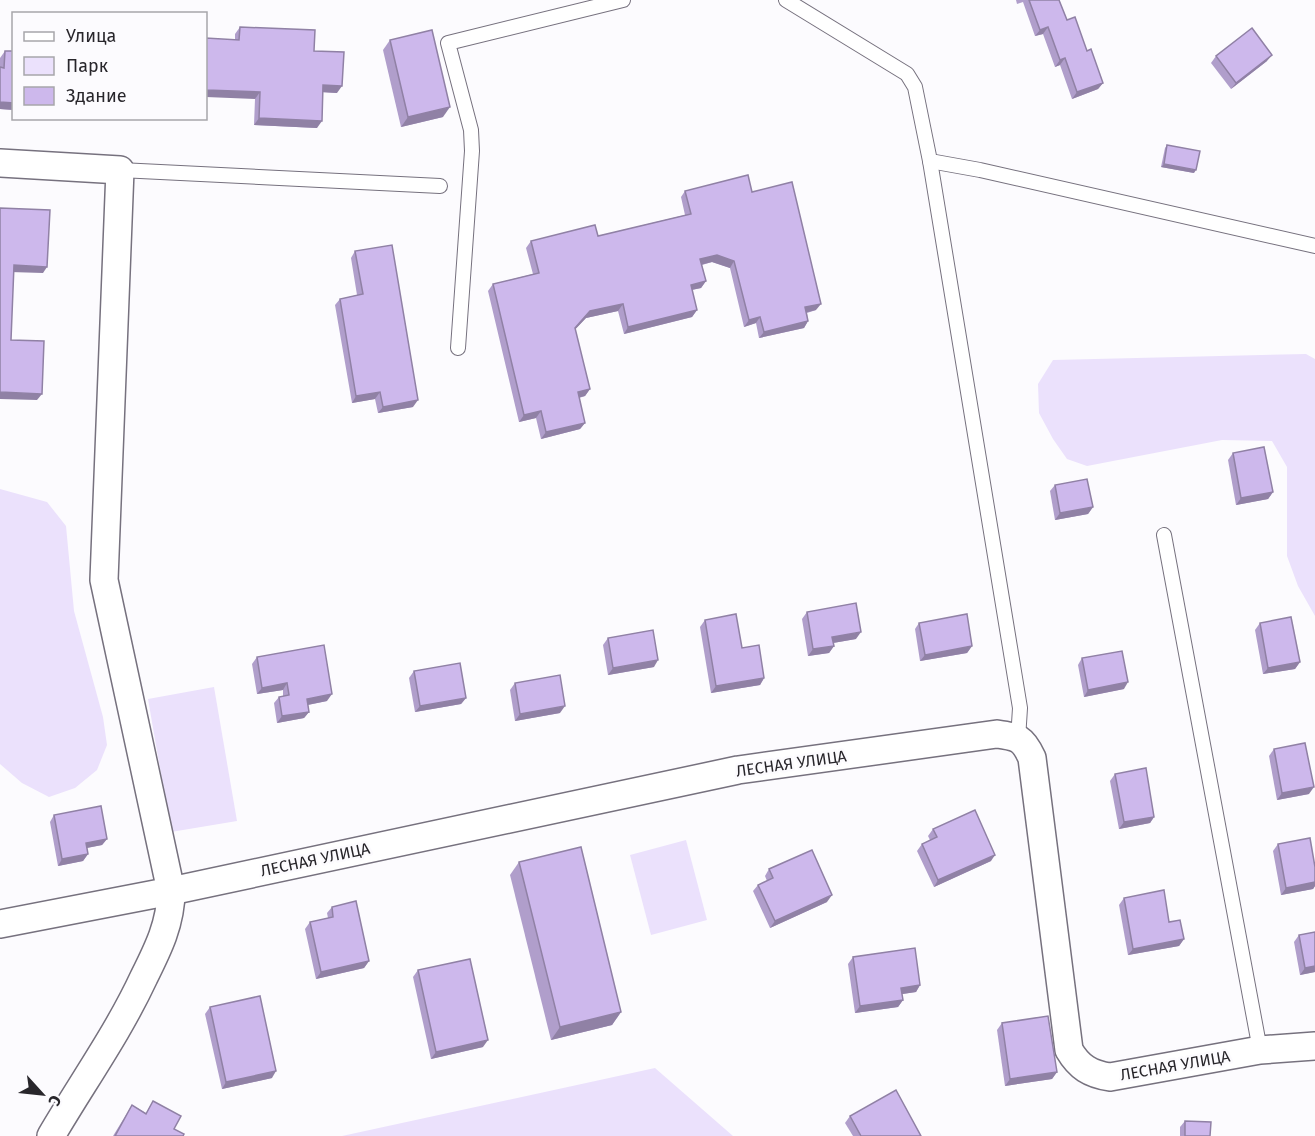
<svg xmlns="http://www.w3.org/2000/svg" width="1315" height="1136" font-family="'Fira Sans',sans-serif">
	<rect width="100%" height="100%" fill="#fcfbfe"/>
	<g fill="#ebe1fc">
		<polygon points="1306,354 1315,359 1315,616 1298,586 1287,556 1287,467 1272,441 1222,440 1087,466 1067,459 1053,439 1039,413 1038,384 1053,360"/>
		<polygon points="0,489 47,502 66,526 74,611 103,717 107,745 97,770 75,788 49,797 22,783 0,764"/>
		<polygon points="214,687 237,821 171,832 148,699"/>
		<polygon points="686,840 707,920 651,935 630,855"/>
		<polygon points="655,1068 733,1136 342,1136"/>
	</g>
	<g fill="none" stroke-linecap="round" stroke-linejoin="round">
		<g stroke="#76717e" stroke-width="16">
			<g id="service">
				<polyline points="786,0 907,74 915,87 930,161 980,170 1315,246"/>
				<polyline points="930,161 1020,708 1018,739"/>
				<polyline points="120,170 440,186"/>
				<polyline points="458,348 472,151 471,130 448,43 623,0"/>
				<polyline points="1164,535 1260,1050"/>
			</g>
		</g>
		<g stroke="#76717e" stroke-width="30">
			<g id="minor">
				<path d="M 0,163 L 120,170 L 104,580 L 171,891 C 171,923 158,949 144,977 C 118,1033 82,1083 51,1136"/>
				<path d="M 0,924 L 171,891 L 738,770 L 997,734 C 1018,737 1023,738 1032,758 L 1069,1050 C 1079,1067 1090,1074 1110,1077 L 1260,1050 L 1315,1046"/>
			</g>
		</g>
		<use href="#service" stroke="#fff" stroke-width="14"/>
		<use href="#minor" stroke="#fff" stroke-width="27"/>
	</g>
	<g fill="#b09ecb">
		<polygon points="1016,0 1059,0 1067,20 1087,51 1103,83 1098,89 1072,99 1060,65 1055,67 1043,34 1035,36 1023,2 1017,4"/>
		<polygon points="240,27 314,51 337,93 323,92 317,128 254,125 255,99 235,40 235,34"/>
		<polygon points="390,40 443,117 401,127 383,50"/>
		<polygon points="5,51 14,51 14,110 0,109 0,58"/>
		<polygon points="1216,56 1267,61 1231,89 1211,63"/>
		<polygon points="1167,145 1194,173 1161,167 1165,148"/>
		<polygon points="685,191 752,192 816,310 807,313 808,321 804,328 759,338 756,323 744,327 730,268 712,262 702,265 706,281 701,288 692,290 697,310 692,317 624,334 618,311 586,318 575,329 590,389 585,396 579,398 585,423 580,429 541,439 536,418 519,422 488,291 493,284 533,274 526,248 531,241 598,236 685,215 681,197"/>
		<polygon points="355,251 413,407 378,413 375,399 352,403 335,305 340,299 357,295 351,258"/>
		<polygon points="1233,453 1273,492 1268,499 1236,505 1228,460"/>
		<polygon points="1055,485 1093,507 1088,514 1055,520 1050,491"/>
		<polygon points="807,612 856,639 833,643 834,646 829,653 808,656 802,619"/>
		<polygon points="705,620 742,648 764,678 760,685 711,693 700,627"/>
		<polygon points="919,623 972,646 967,653 920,661 915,629"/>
		<polygon points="1260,623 1300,662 1295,669 1263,674 1255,630"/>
		<polygon points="608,638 654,667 608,675 603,645"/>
		<polygon points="257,657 327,701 308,705 309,712 304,718 277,723 274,703 279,697 283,696 283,690 257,694 252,664"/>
		<polygon points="1082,658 1124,689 1084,697 1078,665"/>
		<polygon points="414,671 466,698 461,704 415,712 409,678"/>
		<polygon points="515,683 560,713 515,721 510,690"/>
		<polygon points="1274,749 1309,794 1277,800 1269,756"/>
		<polygon points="1115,774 1154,817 1150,823 1119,829 1110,781"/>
		<polygon points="54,815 107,839 102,845 87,848 88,854 83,861 58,866 50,822"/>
		<polygon points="933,829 991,861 934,887 917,851 922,844 930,840 928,836"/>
		<polygon points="1278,844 1315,867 1315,886 1313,889 1281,895 1273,851"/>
		<polygon points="519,862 621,1012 612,1025 551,1040 510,875"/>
		<polygon points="769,869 827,902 770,928 753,891 758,885 767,881 765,876"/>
		<polygon points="1124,898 1169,922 1184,939 1179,946 1128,955 1119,905"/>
		<polygon points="332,907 369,961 364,968 316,979 305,929 310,922 328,918 327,913"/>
		<polygon points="1315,932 1315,972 1300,975 1294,942 1299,935"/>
		<polygon points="853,957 920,985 916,992 902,994 903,1000 898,1007 855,1013 848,964"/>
		<polygon points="418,970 483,1047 431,1059 413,977"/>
		<polygon points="210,1007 272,1078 222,1089 205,1014"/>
		<polygon points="1002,1023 1057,1072 1052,1079 1005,1086 997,1030"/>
		<polygon points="153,1101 174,1129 183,1136 113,1136 132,1105 146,1113"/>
		<polygon points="850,1116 921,1136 853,1136 845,1123"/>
		<polygon points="1185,1121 1210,1136 1180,1136 1180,1127"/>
	</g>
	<g fill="#9081a5">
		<polygon points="1048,27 1043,34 1035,36 1040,30"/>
		<polygon points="1272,55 1267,61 1231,89 1236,83"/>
		<polygon points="1065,58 1060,65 1055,67 1060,60"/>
		<polygon points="1103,83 1098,89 1072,99 1077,92"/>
		<polygon points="323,85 342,86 337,93 319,92"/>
		<polygon points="206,90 260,92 255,99 206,97"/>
		<polygon points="0,102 14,103 14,110 0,109"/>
		<polygon points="450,107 443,117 401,127 408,117"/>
		<polygon points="259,118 322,121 317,128 254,125"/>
		<polygon points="1164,164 1196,170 1194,173 1161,167"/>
		<polygon points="717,255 734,261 730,268 712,262 696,266 700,259"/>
		<polygon points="14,265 47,267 43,273 10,272"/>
		<polygon points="706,281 701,288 686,291 691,285"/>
		<polygon points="623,304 618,311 586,318 570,335 575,328 590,311"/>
		<polygon points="821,304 816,310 800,314 805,307"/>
		<polygon points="697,310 692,317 624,334 628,327"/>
		<polygon points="760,317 756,323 744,327 749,320"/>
		<polygon points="808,321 804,328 759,338 764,332"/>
		<polygon points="590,389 585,396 573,399 578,392"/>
		<polygon points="0,392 42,394 37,400 0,399"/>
		<polygon points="380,392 375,399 352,403 356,396"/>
		<polygon points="418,400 413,407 378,413 383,407"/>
		<polygon points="541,411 536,418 519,422 524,415"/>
		<polygon points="585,423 580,429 541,439 546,432"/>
		<polygon points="1273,492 1268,499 1236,505 1241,498"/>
		<polygon points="1093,507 1088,514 1055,520 1060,513"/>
		<polygon points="861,632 856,639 827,644 832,637"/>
		<polygon points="834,646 829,653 808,656 813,649"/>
		<polygon points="972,646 967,653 920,661 925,655"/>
		<polygon points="658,660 654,667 608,675 613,668"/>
		<polygon points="1300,662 1295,669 1263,674 1268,668"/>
		<polygon points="764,678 760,685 711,693 716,686"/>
		<polygon points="1128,682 1124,689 1084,697 1088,690"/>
		<polygon points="287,683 283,690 257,694 262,688"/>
		<polygon points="332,694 327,701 302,706 307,699"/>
		<polygon points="466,698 461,704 415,712 420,706"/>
		<polygon points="565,706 560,713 515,721 520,714"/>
		<polygon points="309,712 304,718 277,723 282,716"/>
		<polygon points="1314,787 1309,794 1277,800 1282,793"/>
		<polygon points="1154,817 1150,823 1119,829 1124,822"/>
		<polygon points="107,839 102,845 81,849 86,843"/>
		<polygon points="88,854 83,861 58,866 62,859"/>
		<polygon points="995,855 991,861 934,887 938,880"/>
		<polygon points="1315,882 1315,886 1313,889 1281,895 1286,888"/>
		<polygon points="832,895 827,902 770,928 775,921"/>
		<polygon points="1184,939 1179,946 1128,955 1133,949"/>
		<polygon points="369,961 364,968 316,979 321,972"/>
		<polygon points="1315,966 1315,972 1300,975 1305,968"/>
		<polygon points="920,985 916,992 896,995 901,988"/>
		<polygon points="903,1000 898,1007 855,1013 860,1006"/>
		<polygon points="621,1012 612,1025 551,1040 560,1027"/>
		<polygon points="488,1040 483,1047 431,1059 436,1052"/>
		<polygon points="276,1071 272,1078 222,1089 226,1082"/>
		<polygon points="1057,1072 1052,1079 1005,1086 1010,1079"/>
	</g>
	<g fill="#cdb8ec" stroke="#9081a5" stroke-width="1.5">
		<polygon points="1029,0 1059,0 1067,20 1075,17 1087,51 1091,49 1103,83 1077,92 1065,58 1060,60 1048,27 1040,30"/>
		<polygon points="240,27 315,30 314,51 344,52 342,86 323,85 322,121 259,118 260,92 206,90 206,38 239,40"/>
		<polygon points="1252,28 1272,55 1236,83 1216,56"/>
		<polygon points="432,30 450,107 408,117 390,40"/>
		<polygon points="5,51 14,51 14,103 0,102 0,67 4,68"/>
		<polygon points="1167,145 1200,151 1196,170 1164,164"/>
		<polygon points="748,175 752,192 792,182 821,304 805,307 808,321 764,332 760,317 749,320 734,261 717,255 700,259 706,281 691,285 697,310 628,327 623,304 590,311 575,328 590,389 578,392 585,423 546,432 541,411 524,415 493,284 539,273 531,241 595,225 598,236 691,214 685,191"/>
		<polygon points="0,208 50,210 47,267 14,265 11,340 44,341 42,394 0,392"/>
		<polygon points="392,245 418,400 383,407 380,392 356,396 340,299 363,294 355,251"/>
		<polygon points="1264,447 1273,492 1241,498 1233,453"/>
		<polygon points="1087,479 1093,507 1060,513 1055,485"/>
		<polygon points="856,603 861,632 832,637 834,646 813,649 807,612"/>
		<polygon points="736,614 742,648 759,645 764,678 716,686 705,620"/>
		<polygon points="967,614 972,646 925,655 919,623"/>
		<polygon points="1291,617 1300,662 1268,668 1260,623"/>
		<polygon points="653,630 658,660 613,668 608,638"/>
		<polygon points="324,645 332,694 307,699 309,712 282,716 279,697 289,695 287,683 262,688 257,657"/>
		<polygon points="1122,651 1128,682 1088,690 1082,658"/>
		<polygon points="460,663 466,698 420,706 414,671"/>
		<polygon points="560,675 565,706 520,714 515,683"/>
		<polygon points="1305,743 1314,787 1282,793 1274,749"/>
		<polygon points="1146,768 1154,817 1124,822 1115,774"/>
		<polygon points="101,806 107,839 86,843 88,854 62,859 54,815"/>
		<polygon points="975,810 995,855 938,880 922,844 937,837 933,829"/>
		<polygon points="1310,838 1315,867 1315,882 1286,888 1278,844"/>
		<polygon points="581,847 621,1012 560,1027 519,862"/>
		<polygon points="812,850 832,895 775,921 758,885 773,878 769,869"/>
		<polygon points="1164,890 1169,922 1180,920 1184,939 1133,949 1124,898"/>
		<polygon points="356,901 369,961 321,972 310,922 333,917 332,907"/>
		<polygon points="1315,932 1315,966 1305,968 1299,935"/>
		<polygon points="915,948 920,985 901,988 903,1000 860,1006 853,957"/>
		<polygon points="470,959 488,1040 436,1052 418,970"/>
		<polygon points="260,996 276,1071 226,1082 210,1007"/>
		<polygon points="1048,1016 1057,1072 1010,1079 1002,1023"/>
		<polygon points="896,1090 921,1136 861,1136 850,1116"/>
		<polygon points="153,1101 181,1116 174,1129 184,1134 183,1136 115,1136 132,1105 146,1114"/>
		<polygon points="1185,1121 1211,1122 1210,1136 1185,1136"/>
	</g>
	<g text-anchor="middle" stroke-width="5" stroke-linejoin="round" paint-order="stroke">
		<g font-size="16" fill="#28262b" stroke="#fcfbfe">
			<text transform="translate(791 763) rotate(-8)" y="6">ЛЕСНАЯ УЛИЦА</text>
			<text transform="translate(315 859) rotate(-12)" y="6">ЛЕСНАЯ УЛИЦА</text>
			<text transform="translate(1175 1065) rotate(-10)" y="6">ЛЕСНАЯ УЛИЦА</text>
		</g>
	</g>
	<rect x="12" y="12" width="195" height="108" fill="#fcfbfe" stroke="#a7a6aa" stroke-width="1.5"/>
	<rect x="24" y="32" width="30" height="9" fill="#ffffff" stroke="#a7a6aa" stroke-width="1.5"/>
	<text x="66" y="42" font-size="18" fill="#28262b">Улица</text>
	<rect x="24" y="57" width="30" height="18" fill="#ebe1fc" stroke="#a7a6aa" stroke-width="1.5"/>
	<text x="66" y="72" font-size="18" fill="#28262b">Парк</text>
	<rect x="24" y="87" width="30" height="18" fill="#cdb8ec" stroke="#a7a6aa" stroke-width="1.5"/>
	<text x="66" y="102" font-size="18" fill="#28262b">Здание</text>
	<g transform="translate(42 1094) rotate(117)" stroke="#fcfbfe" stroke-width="4.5" paint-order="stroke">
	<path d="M0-4.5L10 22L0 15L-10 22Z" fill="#28262b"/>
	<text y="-9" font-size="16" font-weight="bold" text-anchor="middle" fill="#28262b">С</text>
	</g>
</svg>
